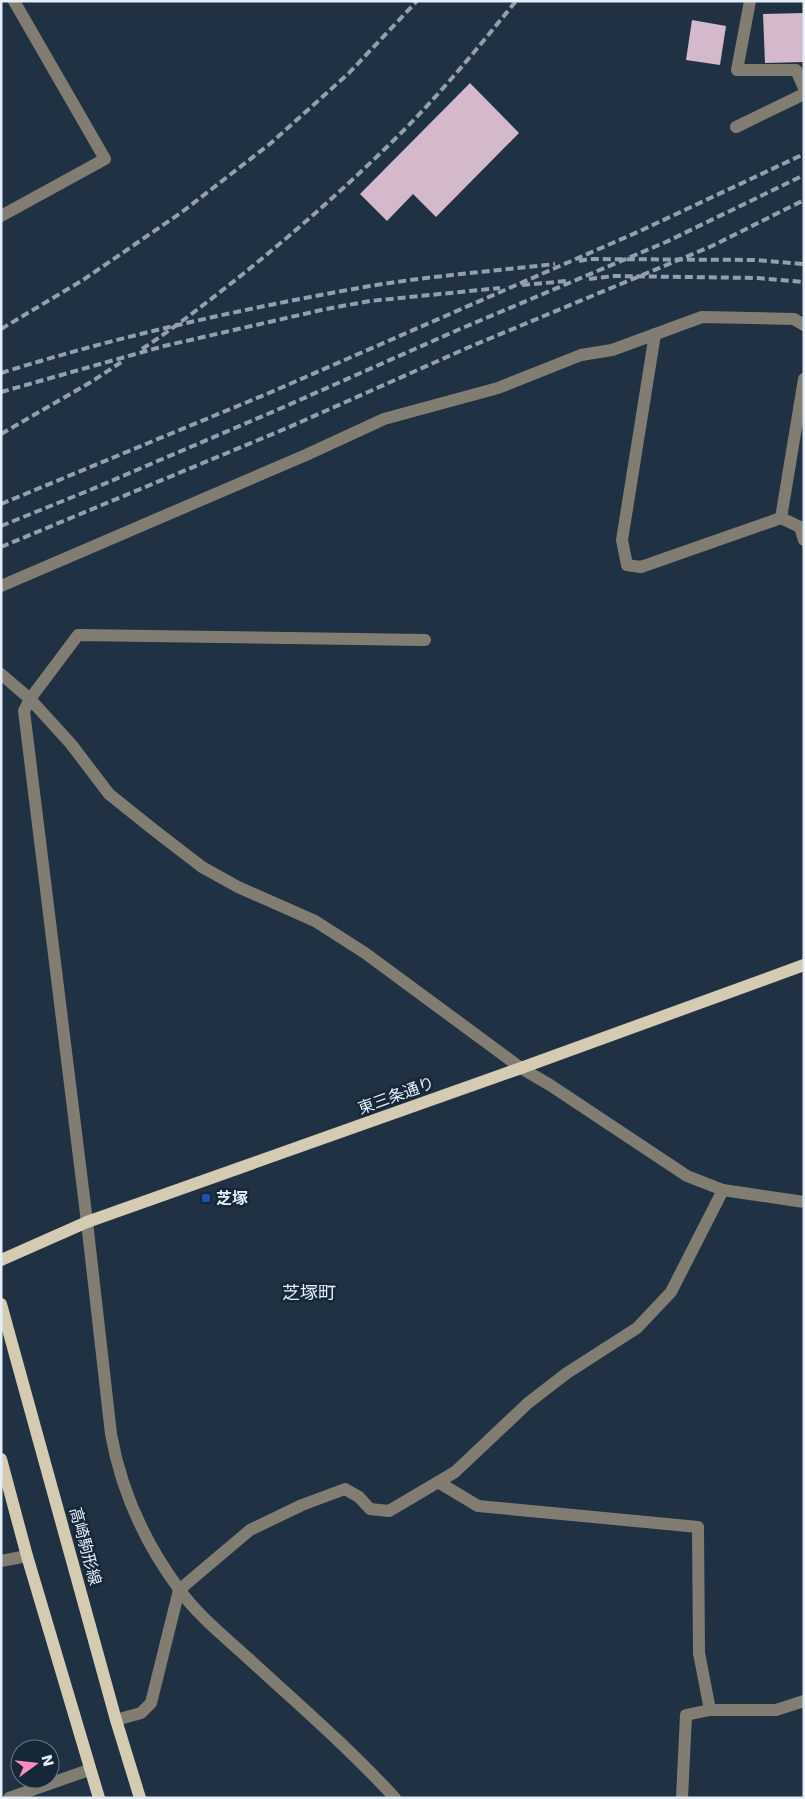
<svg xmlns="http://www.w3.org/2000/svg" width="805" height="1799" font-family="'DejaVu Sans','Noto Sans JP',sans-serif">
	<rect width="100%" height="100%" fill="#1f3142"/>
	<g fill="#d4b9cc">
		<polygon points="804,13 804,62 765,63 763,14"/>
		<polygon points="692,20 726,26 720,65 686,60"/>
		<polygon points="470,83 519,133 436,217 413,194 387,221 360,194"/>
	</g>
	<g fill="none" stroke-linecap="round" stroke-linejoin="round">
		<g stroke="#827d72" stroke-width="12">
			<polyline points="750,1 737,70 796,70 804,88"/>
			<polyline points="736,127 804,94"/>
			<polyline points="1,216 105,159 14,1"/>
			<polyline points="655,334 622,540 627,565 641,567 781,518 800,527 804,540"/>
			<polyline points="781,518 804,379"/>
			<polyline points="1,586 306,455 384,419 498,388 581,355 612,350 702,317 794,319 804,325"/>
			<polyline points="1,674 30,699 71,744 109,794 154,830 202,867 238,887 315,921 365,953 521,1068 550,1085 687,1176 723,1190 804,1202"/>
			<polyline points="438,1482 478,1506 698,1527 699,1653 710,1710"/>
			<polyline points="1,1561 27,1556"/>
			<polyline points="116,1720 141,1713 151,1703 179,1590 250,1530 302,1505 345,1489 359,1497 370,1509 389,1511 455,1472 528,1403 567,1373 637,1328 671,1292 723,1190"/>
			<polyline points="9,1798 89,1770"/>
			<path d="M 395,1798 C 349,1748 298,1704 249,1659 C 225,1637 198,1616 179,1589 C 145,1543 121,1490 111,1434 L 87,1222 L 24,711 L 30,699 L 78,635 L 425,640"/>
			<polyline points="682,1798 686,1715 710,1710 776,1710 804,1701"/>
		</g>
		<g stroke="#d5cbb3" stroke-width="12">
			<polyline points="1,1260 87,1222 521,1068 804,965"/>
			<polyline points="1,1304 116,1720 140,1798"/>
			<polyline points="1,1459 27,1556 99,1798"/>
		</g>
		<g stroke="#92a0ad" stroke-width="4" stroke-dasharray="8 4" stroke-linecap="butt">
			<polyline points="579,261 590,259 756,260 804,264"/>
			<polyline points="589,279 614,276 757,278 804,282"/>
			<polyline points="522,285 567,281"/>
			<polyline points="1,329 83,280 182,212 271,143 349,73 417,1"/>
			<path d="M 142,349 C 177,326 210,300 243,274 C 295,232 345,188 393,141 C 438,97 477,49 516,1"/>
			<path d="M 1,373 C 122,335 246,308 370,286 C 431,276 493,271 555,264"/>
			<polyline points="1,392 164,346 326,309 370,301 500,288"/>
			<polyline points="1,434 91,382 123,361"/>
			<polyline points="1,504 269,393 640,231 804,154"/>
			<polyline points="1,526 90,490 277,410 460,329 666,242 804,175"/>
			<polyline points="1,547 287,428 467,348 712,246 804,200"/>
		</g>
	</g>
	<rect fill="#1a4fb4" stroke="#162737" stroke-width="2" x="201" y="1193" width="10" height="10" rx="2.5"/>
	<g text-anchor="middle" stroke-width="5" stroke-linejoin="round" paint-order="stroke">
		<g font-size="16" fill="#e4effa" stroke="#162737">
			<text transform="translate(396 1095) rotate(-20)" y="6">東三条通り</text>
			<text transform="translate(86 1546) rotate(75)" y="6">高崎駒形線</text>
		</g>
		<g font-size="16" font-weight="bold" fill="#e4effa" stroke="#162737" text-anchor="start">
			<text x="216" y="1204">芝塚</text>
		</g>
		<g font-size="18" fill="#e4effa" stroke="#162737">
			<text x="309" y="1299">芝塚町</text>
		</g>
	</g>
	<rect width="805" height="1799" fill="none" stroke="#e4effa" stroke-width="5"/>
	<g transform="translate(35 1764) rotate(75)"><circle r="24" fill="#162737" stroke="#687785"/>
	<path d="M0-4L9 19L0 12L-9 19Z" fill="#fd8ec0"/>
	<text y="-8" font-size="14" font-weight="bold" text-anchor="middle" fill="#e4effa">N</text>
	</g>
</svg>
